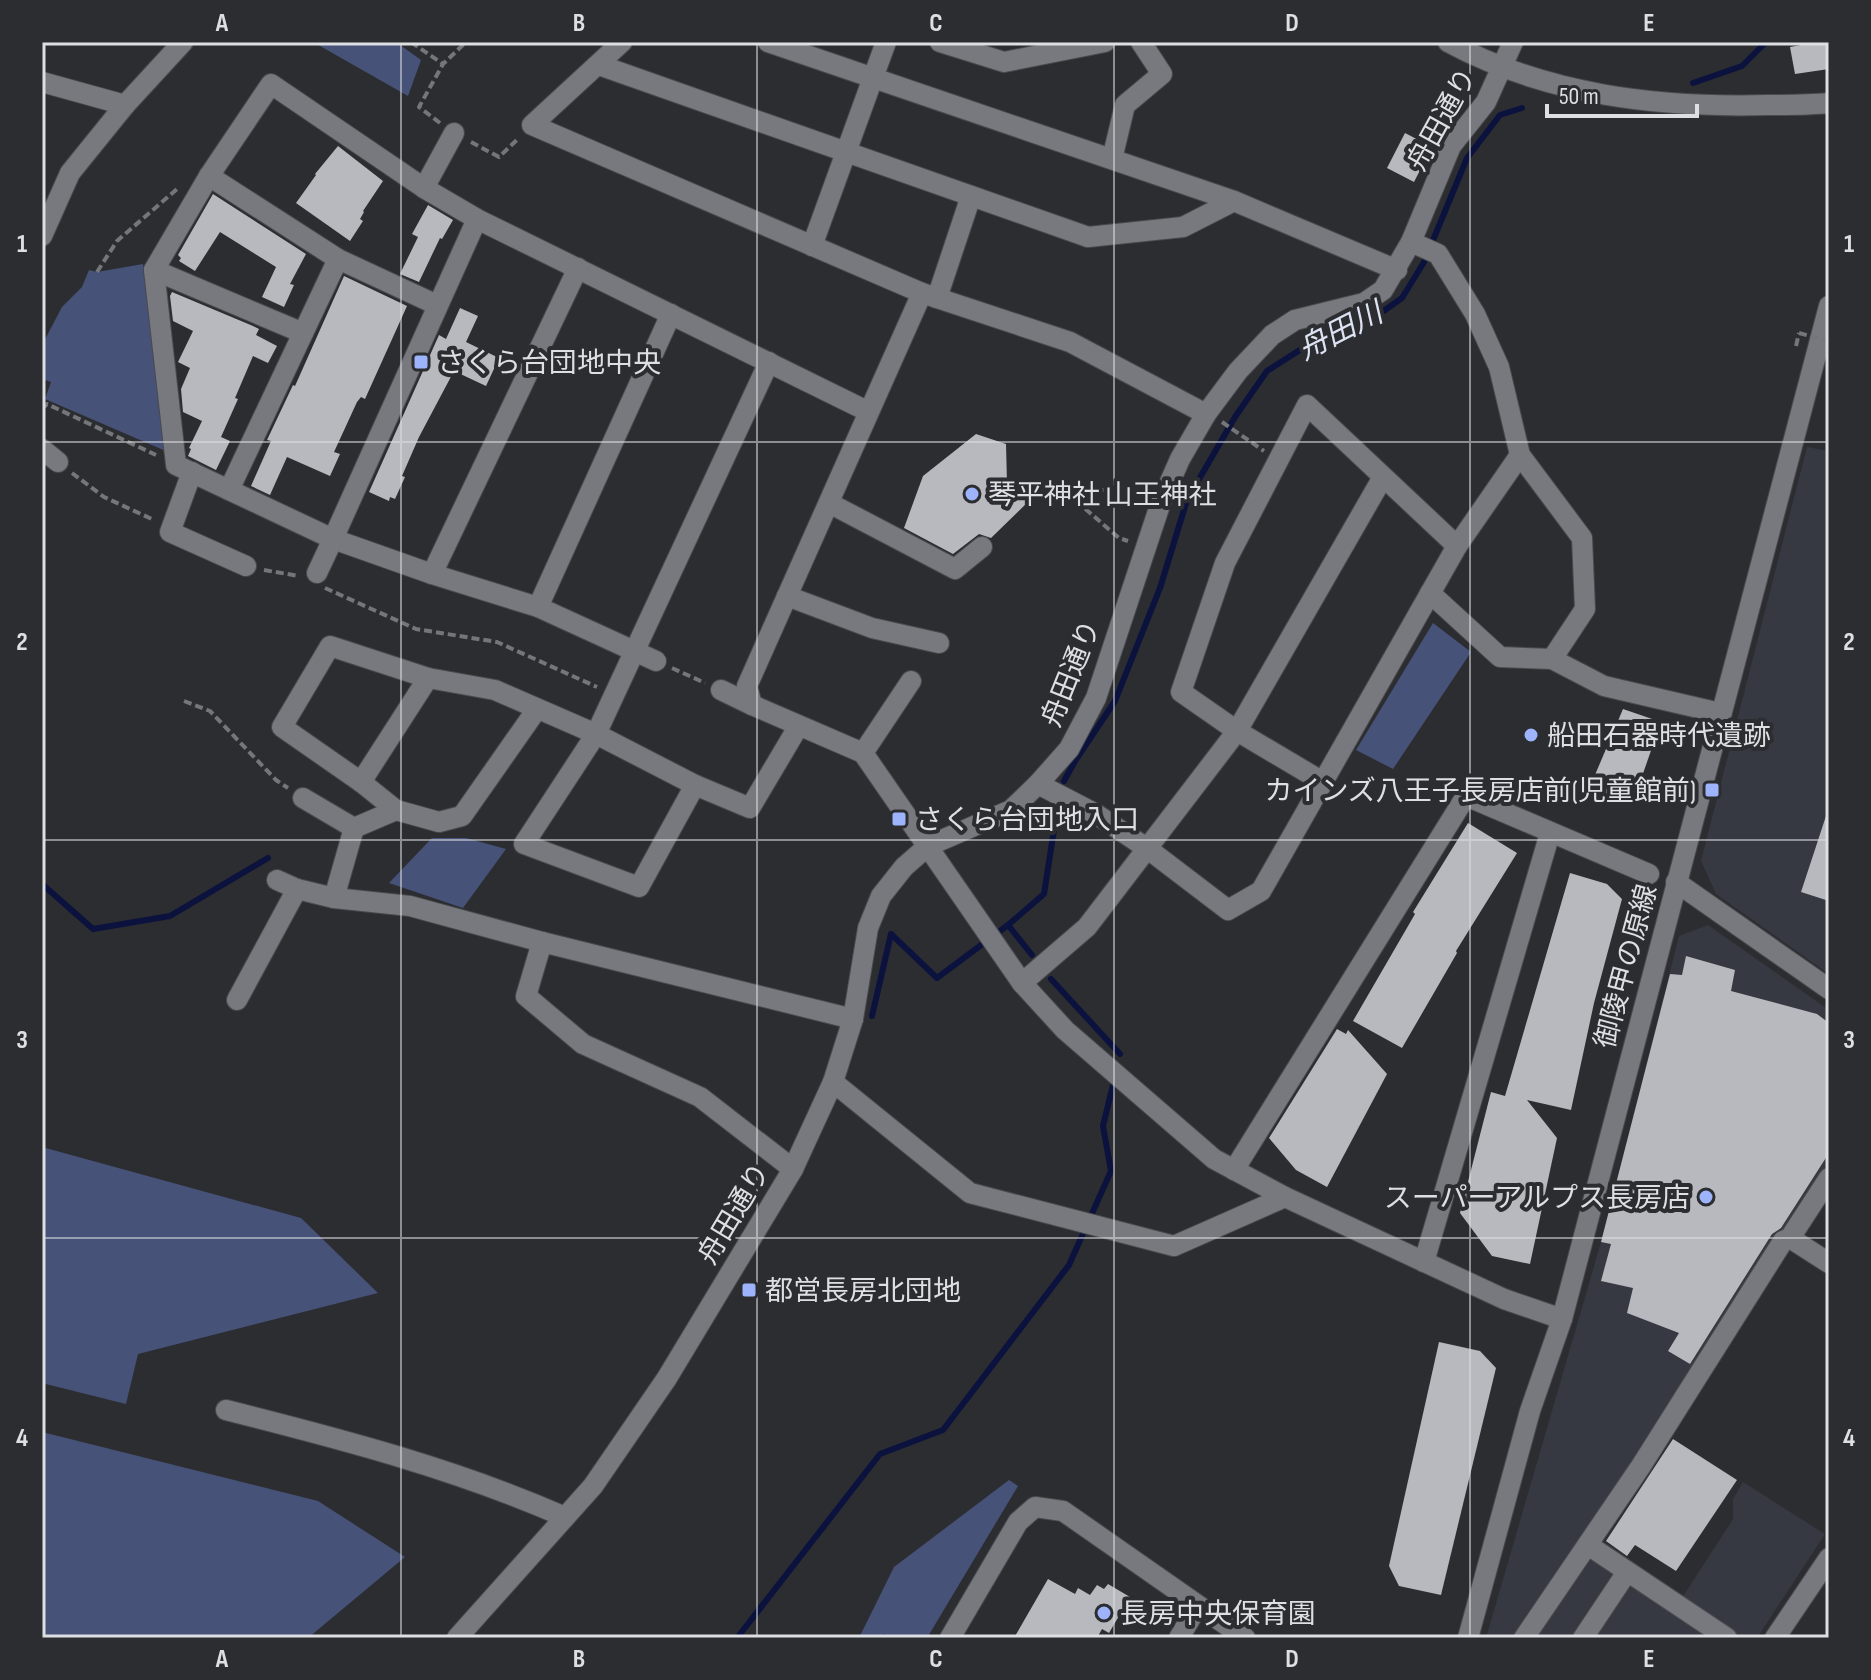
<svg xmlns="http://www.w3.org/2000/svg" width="1871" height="1680" font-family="'Sofia Sans Condensed','Noto Sans JP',sans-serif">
	<rect width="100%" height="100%" fill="#2c2d31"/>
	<g fill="#363942">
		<polygon points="1807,447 1829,451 1829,974 1716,894 1701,861"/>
		<polygon points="1708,925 1829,1010 1829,1167 1519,1638 1486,1638 1601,1242 1679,936"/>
		<polygon points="1743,1482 1825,1534 1757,1638 1537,1638 1589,1561 1596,1560 1682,1598 1733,1519 1733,1499"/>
	</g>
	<g fill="#465278">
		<polygon points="313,42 396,42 421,60 408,96"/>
		<polygon points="143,264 168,452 45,399 51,382 42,379 42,345 62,307 82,287 89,270 97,272"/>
		<polygon points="1433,623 1471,652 1393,769 1356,750"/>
		<polygon points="432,838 466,838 506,849 463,908 389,883"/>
		<polygon points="42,1147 301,1218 378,1293 138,1354 126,1404 42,1383"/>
		<polygon points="42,1432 318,1501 405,1557 308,1638 42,1638"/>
		<polygon points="1009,1480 1018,1486 927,1638 890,1638 883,1634 880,1638 859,1638 894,1567"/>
	</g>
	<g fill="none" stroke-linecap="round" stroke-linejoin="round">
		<g stroke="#0b123e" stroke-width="6">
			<polyline points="1693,83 1742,66 1766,42"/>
			<polyline points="1064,781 1075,761 1115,701 1160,588 1187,500 1235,417 1267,371 1331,330 1368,322 1402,298 1424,262 1467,158 1500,115 1522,108"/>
			<polyline points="42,884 93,929 170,916 268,858"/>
			<polyline points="1032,955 1008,925 1044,894 1058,804"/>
			<polyline points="1051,979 1120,1054"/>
			<polyline points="872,1016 891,934 937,978 1008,925"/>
			<polyline points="737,1638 880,1454 943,1430 1069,1265 1111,1171 1103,1126 1113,1085"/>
		</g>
	</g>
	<g fill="#b7b9be">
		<polygon points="1801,42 1829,42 1829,69 1795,74 1790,47 1801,45"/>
		<polygon points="1405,133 1432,147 1414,182 1387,168"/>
		<polygon points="338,146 383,181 363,211 364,212 360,219 363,221 350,241 296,203 316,175 315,174"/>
		<polygon points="213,194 306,254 290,284 294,285 284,307 262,297 276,267 220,232 195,271 179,261 181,258 178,255"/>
		<polygon points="428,205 453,220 442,239 440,238 419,282 400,274 418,237 412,234"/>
		<polygon points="344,276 407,306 365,399 361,397 357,402 334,452 340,454 330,476 287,457 270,495 251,486 271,441 267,440 293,385 295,386"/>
		<polygon points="172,292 253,326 259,329 256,335 277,346 268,363 253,356 235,398 238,399 221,437 230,441 216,470 188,456 191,449 189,448 202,421 183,412 181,389 190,368 178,362 193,331 173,321 170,296"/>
		<polygon points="460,308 478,316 466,342 499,358 486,386 454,371 419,437 402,476 405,477 395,499 390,497 389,501 369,492 439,335 446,339"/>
		<polygon points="976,434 1006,444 1007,483 1028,491 1029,501 991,538 979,534 953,554 904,528 923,476"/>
		<polygon points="1623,709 1661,722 1632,805 1589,789"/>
		<polygon points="1826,816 1829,816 1829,901 1801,892"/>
		<polygon points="1468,823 1517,853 1456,951 1457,953 1402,1048 1353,1021 1415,914 1413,912"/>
		<polygon points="1570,873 1607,884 1622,899 1594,1003 1571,1110 1527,1100 1557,1138 1530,1264 1492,1256 1460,1213 1491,1092 1505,1096"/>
		<polygon points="1686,956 1735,970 1731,991 1817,1014 1829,1023 1829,1153 1781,1228 1772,1234 1690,1364 1668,1351 1679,1333 1627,1313 1633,1288 1601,1281 1611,1244 1601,1242 1670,974 1682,975"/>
		<polygon points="1337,1029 1346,1034 1348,1030 1387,1074 1327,1187 1296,1170 1269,1138"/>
		<polygon points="1439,1342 1480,1351 1496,1368 1441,1595 1399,1586 1389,1566"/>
		<polygon points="1673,1439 1737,1480 1676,1571 1635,1545 1627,1556 1606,1541"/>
		<polygon points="1048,1579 1075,1594 1078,1588 1090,1595 1097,1585 1104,1589 1108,1584 1130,1597 1109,1633 1102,1629 1097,1638 1014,1638"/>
	</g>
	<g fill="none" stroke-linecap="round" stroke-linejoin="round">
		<g stroke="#494a4d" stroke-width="22">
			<g id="minor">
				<polyline points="622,42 532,125 922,293 1070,342 1206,414"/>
				<polyline points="768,42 1234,201 1397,270"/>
				<polyline points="940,42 1004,62 1105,42"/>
				<path d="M 1448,42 C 1546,95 1658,108 1768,105 C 1788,105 1809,105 1829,103"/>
				<polyline points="599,65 1088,237 1183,227 1234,201"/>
				<polyline points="42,82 125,105"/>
				<polyline points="1112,159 1125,105 1162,74 1141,42"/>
				<polyline points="209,176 338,259 437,305"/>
				<polyline points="424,188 454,133"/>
				<polyline points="477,219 333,539 432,574 538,607 656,661"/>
				<polyline points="42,236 70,173 125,105 183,42"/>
				<polyline points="1411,242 1438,254 1475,314 1499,367 1520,455 1582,538 1585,609 1552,659"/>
				<polyline points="812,246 886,42"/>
				<polyline points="154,270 303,333"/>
				<polyline points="922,293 747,686 752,705 863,753 1022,983 1065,1030 1214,1159 1285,1197 1504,1299 1562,1319"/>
				<polyline points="937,298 971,196"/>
				<polyline points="769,362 596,734 695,785 750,808 798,727"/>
				<polyline points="42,449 58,462"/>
				<polyline points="192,472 170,532 246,566"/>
				<polyline points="229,490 338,259"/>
				<polyline points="829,503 955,569 982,547"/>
				<polyline points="317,573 333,539 176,465 154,270 209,176 271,84 424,188 477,219 867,411"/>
				<polyline points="432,574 578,268"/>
				<polyline points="1430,593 1500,657 1552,659 1604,686 1720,713"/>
				<polyline points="787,596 872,628 939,643"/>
				<polyline points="538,607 671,314"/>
				<polyline points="721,690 752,705"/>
				<polyline points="537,709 462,816 439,822 396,810 361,782 282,727 330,646 428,678 495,690 596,734 524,844 639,887 695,785"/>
				<polyline points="863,753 911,681"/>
				<polyline points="361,782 428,678"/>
				<polyline points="1323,782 1237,731 1181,692 1225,563 1307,405 1457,546 1520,455"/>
				<polyline points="1038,784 1096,814 1148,849 1228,910 1261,891 1457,546"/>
				<polyline points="303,798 354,828"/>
				<polyline points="396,810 354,828 334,898 410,906 542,942"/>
				<polyline points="277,880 297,889 334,898"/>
				<polyline points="1676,882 1829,989"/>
				<polyline points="1022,983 1087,927 1237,731 1383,477"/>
				<polyline points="237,1000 297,889"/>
				<polyline points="833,1082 970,1193 1174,1246 1285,1197"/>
				<polyline points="793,1169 700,1097 583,1044 526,996 542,942 853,1019"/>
				<polyline points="1234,1170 1466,796 1649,874"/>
				<polyline points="1790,1238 1829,1263"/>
				<polyline points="1424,1262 1550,833"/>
				<path d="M 226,1410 C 341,1439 456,1469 565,1517"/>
				<polyline points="1588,1545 1727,1638"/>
				<polyline points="457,1638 593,1486 667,1378 793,1169 833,1082 853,1019 868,928 881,896 904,867 928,846 1011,810 1038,784 1069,749 1096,698 1161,502 1180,459 1206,414 1238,371 1272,335 1295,320 1364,303 1383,290 1411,242 1451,146 1486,102 1513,42"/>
				<polyline points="950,1638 1018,1522 1035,1507 1063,1511 1245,1638"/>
				<polyline points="1179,1638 1197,1607"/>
				<polyline points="1468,1638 1530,1411 1562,1319 1829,306"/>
				<polyline points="1524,1638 1641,1466 1783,1241 1790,1238 1829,1178"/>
				<polyline points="1583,1638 1627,1572"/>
				<polyline points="1775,1638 1829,1558"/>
			</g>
		</g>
		<g stroke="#75767a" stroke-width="4" stroke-dasharray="8 4" stroke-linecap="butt">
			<polyline points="411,42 443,64"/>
			<polyline points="440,123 419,107 443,64 466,42"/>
			<polyline points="471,142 499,157 519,138"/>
			<polyline points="97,272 117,241 177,189"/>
			<polyline points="1796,346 1799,333"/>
			<polyline points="42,409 47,404 156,455"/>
			<polyline points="1222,422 1264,451"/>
			<polyline points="72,473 104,497 154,520"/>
			<polyline points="1067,493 1119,538 1128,541"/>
			<polyline points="1028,497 1136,487 1145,492"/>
			<polyline points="264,570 299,576"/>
			<polyline points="325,588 416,629 497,642 597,687"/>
			<polyline points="672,668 705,683"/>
			<polyline points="184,701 210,711 276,780 288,788"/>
		</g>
		<use href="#minor" stroke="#78797e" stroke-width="20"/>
		<polyline stroke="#75767a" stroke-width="4" stroke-dasharray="8 4" stroke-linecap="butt" points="1799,333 1829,341"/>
	</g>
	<path fill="none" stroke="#dedfe2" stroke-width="2" stroke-opacity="0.55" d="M 401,42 L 401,1638M 757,42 L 757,1638M 1114,42 L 1114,1638M 1470,42 L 1470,1638M 42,442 L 1829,442M 42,840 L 1829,840M 42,1238 L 1829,1238"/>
	<g fill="#9db4fd" stroke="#2c2d31" stroke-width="3">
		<rect x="413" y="354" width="16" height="16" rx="4"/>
		<circle cx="972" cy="494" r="8"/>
		<circle cx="1531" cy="735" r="8"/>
		<rect x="1704" y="782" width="16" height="16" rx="4"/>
		<rect x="891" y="811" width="16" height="16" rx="4"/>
		<circle cx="1706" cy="1197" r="8"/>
		<rect x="741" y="1282" width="16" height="16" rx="4"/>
		<circle cx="1104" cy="1613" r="8"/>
	</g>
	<g text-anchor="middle" stroke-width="8" stroke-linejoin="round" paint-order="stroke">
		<g font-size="28" fill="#dedfe2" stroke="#2c2d31">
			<text transform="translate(1441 119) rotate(-61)" y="10">舟田通り</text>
			<text transform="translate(1070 673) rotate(-68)" y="10">舟田通り</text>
			<text transform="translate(1625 966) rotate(-75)" y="10">御陵甲の原線</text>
			<text transform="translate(733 1213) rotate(-59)" y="10">舟田通り</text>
		</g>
		<g font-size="28" fill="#dedfe2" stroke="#2c2d31" text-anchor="start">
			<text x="437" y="372">さくら台団地中央</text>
			<text x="988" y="504">琴平神社 山王神社</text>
			<text x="1547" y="745">船田石器時代遺跡</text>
			<text x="1696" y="800" text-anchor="end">カインズ八王子長房店前(児童館前)</text>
			<text x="915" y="829">さくら台団地入口</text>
			<text x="1690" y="1207" text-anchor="end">スーパーアルプス長房店</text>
			<text x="765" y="1300">都営長房北団地</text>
			<text x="1120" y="1623">長房中央保育園</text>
		</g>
		<g font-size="30" font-style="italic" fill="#dde3f3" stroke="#2c2d31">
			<text transform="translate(1340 331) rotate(-27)" y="10">舟田川</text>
		</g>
	</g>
	<rect width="1871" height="1680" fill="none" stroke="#2c2d31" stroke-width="88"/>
	<path d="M1547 104v12h150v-12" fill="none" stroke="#dedfe2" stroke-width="4"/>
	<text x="1559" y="104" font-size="24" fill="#dedfe2" stroke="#2c2d31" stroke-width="6" paint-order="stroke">50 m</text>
	<rect x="44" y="44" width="1783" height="1592" fill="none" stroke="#dedfe2" stroke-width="3"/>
	<g font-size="26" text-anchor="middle" font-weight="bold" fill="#dedfe2">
		<text x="222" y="31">A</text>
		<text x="579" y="31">B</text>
		<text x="936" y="31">C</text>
		<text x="1292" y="31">D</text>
		<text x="1649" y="31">E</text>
		<text x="22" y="252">1</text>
		<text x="1849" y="252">1</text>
		<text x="22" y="650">2</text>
		<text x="1849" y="650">2</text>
		<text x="22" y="1048">3</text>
		<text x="1849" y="1048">3</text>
		<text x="22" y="1446">4</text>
		<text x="1849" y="1446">4</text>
		<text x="222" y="1667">A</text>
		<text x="579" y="1667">B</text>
		<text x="936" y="1667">C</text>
		<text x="1292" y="1667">D</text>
		<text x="1649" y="1667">E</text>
	</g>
</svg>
